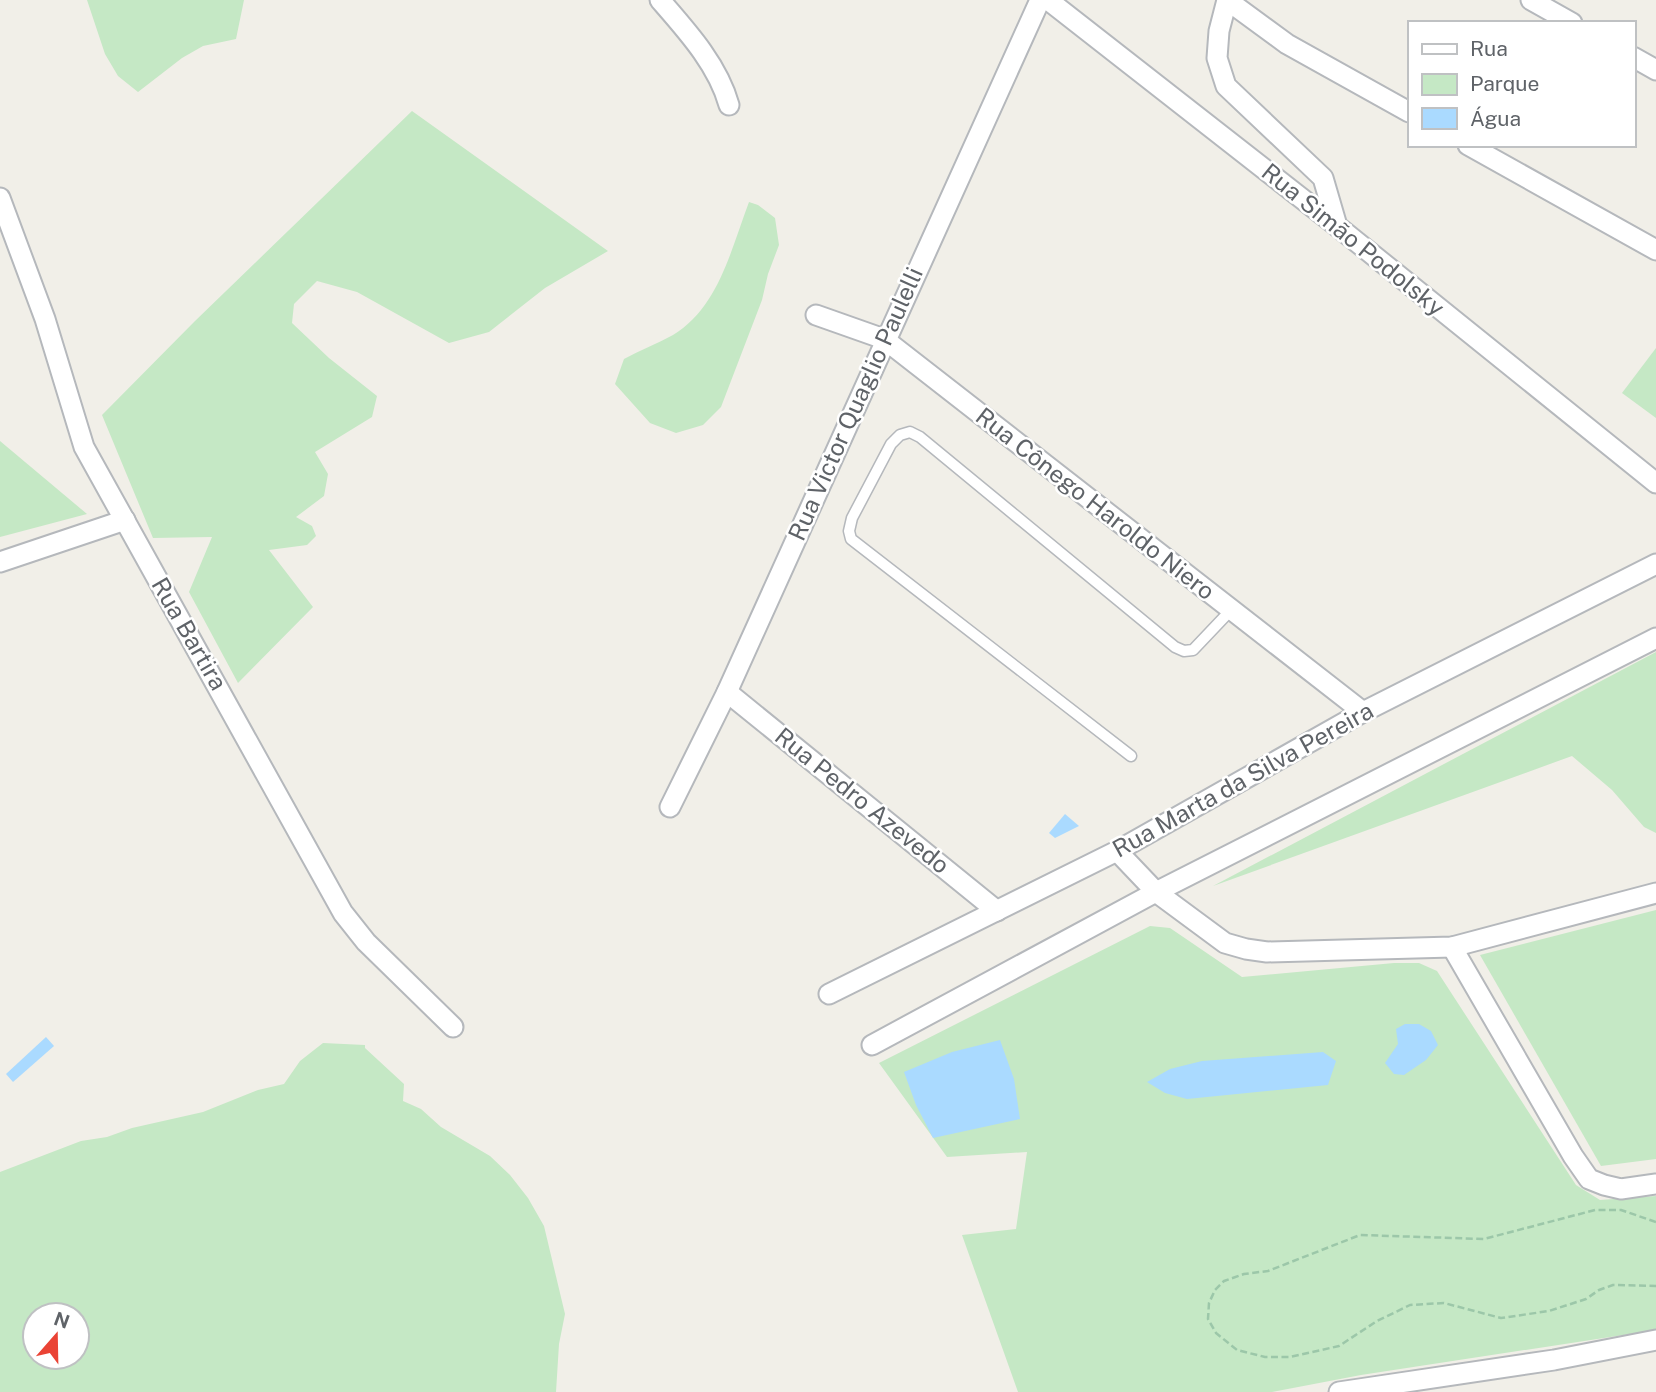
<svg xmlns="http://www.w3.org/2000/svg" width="1656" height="1392" font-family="'Public Sans',sans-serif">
	<rect width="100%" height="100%" fill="#f1efe8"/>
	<g fill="#c5e8c5" fill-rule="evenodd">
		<polygon points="87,0 244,0 236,39 203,46 182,58 138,92 118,76 105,54"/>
		<polygon points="412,111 608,251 545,288 489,332 449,343 357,292 317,281 294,304 292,323 329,358 377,396 372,417 315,452 328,474 324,496 296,517 312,526 316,536 307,545 269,550 313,607 238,683 189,592 212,537 153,538 102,415 195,321"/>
		<path d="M 749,202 L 758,205 L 775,218 L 779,245 L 768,274 L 762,300 L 721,407 L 703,425 L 676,433 L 650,423 L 615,384 L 624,359 C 640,350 657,344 673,335 C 719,307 731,249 749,202 Z"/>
		<polygon points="1656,348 1656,418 1622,393"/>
		<polygon points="0,441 87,514 0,537"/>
		<polygon points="1656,652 1656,833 1644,827 1612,790 1572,756 1213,886"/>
		<polygon points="1656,910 1656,1159 1601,1166 1480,955"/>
		<polygon points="1150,926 1170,928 1242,977 1394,963 1419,963 1437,971 1576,1185 1600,1200 1656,1196 1656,1330 1361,1375 1272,1392 1018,1392 962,1235 1016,1229 1027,1152 947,1157 879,1063"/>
		<path d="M 323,1043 L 365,1045 L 365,1048 L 404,1084 L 403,1101 L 421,1109 L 441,1127 L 490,1156 L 510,1175 L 528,1198 L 544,1226 L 565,1314 L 559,1344 L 556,1392 L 0,1392 L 0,1172 L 81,1141 L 107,1137 L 132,1128 L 203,1112 L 258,1090 L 284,1084 L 300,1061 ZM 35,1315 L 77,1315 L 77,1357 L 35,1357 Z"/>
	</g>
	<g fill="#aadaff">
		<polygon points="1065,814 1079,826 1055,838 1049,833"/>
		<polygon points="1405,1024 1419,1024 1431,1031 1438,1045 1426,1060 1404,1075 1394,1074 1385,1063 1398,1044 1396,1029"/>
		<polygon points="46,1037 54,1046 13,1082 6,1074"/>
		<polygon points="1000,1040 1014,1079 1020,1119 933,1138 916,1105 904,1072 952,1052"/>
		<polygon points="1323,1052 1336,1061 1328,1085 1187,1099 1165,1093 1147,1082 1170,1069 1202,1061"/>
	</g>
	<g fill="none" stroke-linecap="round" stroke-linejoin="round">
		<g stroke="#b5b8bc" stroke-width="13">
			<polyline id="service" points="1131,756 851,539 849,531 852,518 891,444 900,435 910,432 920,437 1175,647 1184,651 1193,650 1231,610"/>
		</g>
		<g stroke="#b5b8bc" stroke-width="23">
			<g id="minor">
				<path d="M 660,0 C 687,31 718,65 729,105"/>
				<polyline points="1048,0 1337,226 1656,483"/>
				<polyline points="1227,0 1219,31 1217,58 1226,86 1323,178 1337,226"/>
				<polyline points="1227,0 1287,44 1409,112"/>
				<polyline points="1531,0 1572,23"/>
				<polyline points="1633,57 1656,70"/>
				<polyline points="1468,145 1656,250"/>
				<polyline points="0,198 45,319 84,447 343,913 366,942 453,1027"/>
				<polyline points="816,315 884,339 1363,712"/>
				<polyline points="0,562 125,520"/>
				<polyline points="727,692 997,911"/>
				<polyline points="670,807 727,692 1040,0"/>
				<polyline points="1117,851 1156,892 1225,943 1246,949 1267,952 1452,947 1656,893"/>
				<polyline points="1452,947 1573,1156 1589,1179 1604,1185 1621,1189 1656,1184"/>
				<polyline points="829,994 1117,851 1363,712 1656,564"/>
				<polyline points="872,1045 1156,892 1656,638"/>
				<polyline points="1339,1392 1554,1360 1656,1340"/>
			</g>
		</g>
		<polyline stroke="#9cc7a9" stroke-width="2.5" stroke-dasharray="7 3.5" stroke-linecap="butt" points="1656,1222 1621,1210 1595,1210 1484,1239 1360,1235 1268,1271 1244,1274 1224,1281 1215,1290 1209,1303 1208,1319 1216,1333 1237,1350 1265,1357 1290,1357 1339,1346 1377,1321 1410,1305 1444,1303 1501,1318 1549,1311 1586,1299 1599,1290 1613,1285 1656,1286"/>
		<use href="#service" stroke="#fff" stroke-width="10"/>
		<use href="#minor" stroke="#fff" stroke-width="19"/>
	</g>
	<g text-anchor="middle" stroke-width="5" stroke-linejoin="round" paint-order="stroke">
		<g font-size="24" fill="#5f6368" stroke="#fff">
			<text transform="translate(1353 240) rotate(39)" y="8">Rua Simão Podolsky</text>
			<text transform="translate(856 404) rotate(-66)" y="8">Rua Victor Quaglio Paulelli</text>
			<text transform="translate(1095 504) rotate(38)" y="8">Rua Cônego Haroldo Niero</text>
			<text transform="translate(189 634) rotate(60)" y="8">Rua Bartira</text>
			<text transform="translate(1243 780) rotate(-29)" y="8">Rua Marta da Silva Pereira</text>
			<text transform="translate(862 801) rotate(39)" y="8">Rua Pedro Azevedo</text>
		</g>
	</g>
	<rect x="1408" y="21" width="228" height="126" fill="#ffffff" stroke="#bfc1c3" stroke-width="2"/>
	<rect x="1422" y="44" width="35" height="10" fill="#ffffff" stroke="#bfc1c3" stroke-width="2"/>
	<text x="1470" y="56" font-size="21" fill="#5f6368">Rua</text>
	<rect x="1422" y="74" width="35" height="21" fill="#c5e8c5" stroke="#bfc1c3" stroke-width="2"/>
	<text x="1470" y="91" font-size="21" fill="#5f6368">Parque</text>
	<rect x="1422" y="108" width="35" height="21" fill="#aadaff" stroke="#bfc1c3" stroke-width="2"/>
	<text x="1470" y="126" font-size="21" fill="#5f6368">Água</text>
	<g transform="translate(56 1336) rotate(20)"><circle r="33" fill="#ffffff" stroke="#bfc1c3" stroke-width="2"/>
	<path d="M0-5L12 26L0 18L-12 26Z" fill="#ea4335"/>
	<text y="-10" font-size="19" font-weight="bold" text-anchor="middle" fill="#5f6368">N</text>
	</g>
</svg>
